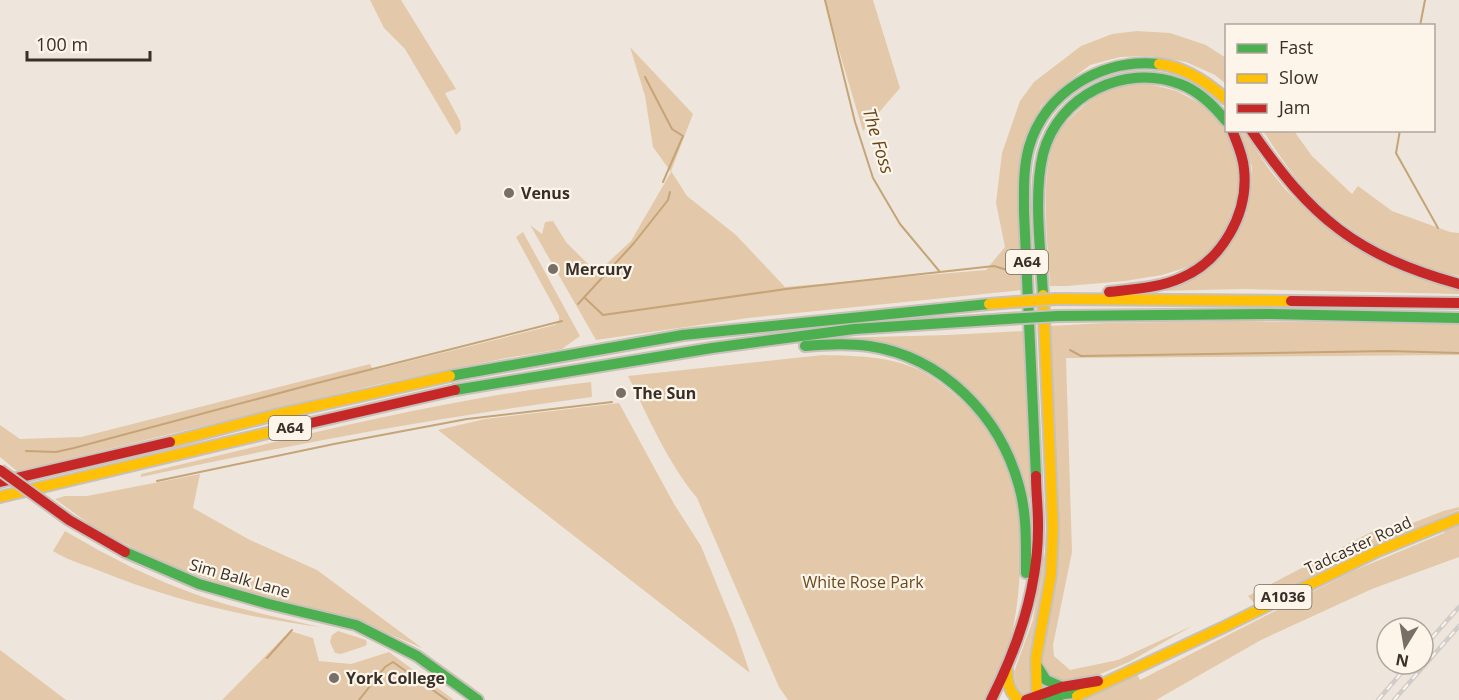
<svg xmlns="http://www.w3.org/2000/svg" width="1459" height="700" font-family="'Open Sans',sans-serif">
	<rect width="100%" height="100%" fill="#eee6dc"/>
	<g fill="#e3c9a9">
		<polygon points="370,0 401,0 456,89 445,93 460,121 461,130 456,135 405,49 384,28"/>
		<polygon points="824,0 873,0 900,88 863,131"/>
		<polygon points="1137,31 1170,33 1206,45 1226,58 1226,84 1215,75 1186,62 1150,56 1120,57 1090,65 1062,86 1041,106 1028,134 1022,290 748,318 596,340 530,225 542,234 545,222 553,221 566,242 591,267 605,265 631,241 671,172 653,147 645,96 630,47 693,114 671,171 687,196 736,235 785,287 986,270 1005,247 996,203 1002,153 1020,101 1034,82 1081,46 1112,34"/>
		<path d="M 1149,84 L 1177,91 L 1203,105 L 1224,127 L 1237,152 L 1239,190 L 1227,228 L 1212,250 L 1191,266 L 1162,275 L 1125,281 L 1067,286 L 1050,286 C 1048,243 1039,178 1055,139 C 1059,128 1070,119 1078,111 C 1104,88 1115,85 1149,84 Z"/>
		<polygon points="1243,130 1268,168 1286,190 1314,217 1459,289 1459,294 1242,289 1158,291 1196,276 1246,215 1251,191 1252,167 1240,131"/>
		<path d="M 1263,131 L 1294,131 L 1312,156 L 1352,194 L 1358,186 L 1392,211 L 1450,232 L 1459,233 L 1459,276 C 1408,266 1354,237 1317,201 C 1295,180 1279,155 1263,131 Z"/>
		<polygon points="523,232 580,336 562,349 506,358 371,386 17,471 0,457 0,425 20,439 81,437 370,364 373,370 555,325 559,321 559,316 516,237"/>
		<polygon points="1232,321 1459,324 1459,355 1066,358 1072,552 1053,645 1054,656 1070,670 1118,660 1192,626 1129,662 1091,678 1074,683 1051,679 1043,662 1050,326 1105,323"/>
		<polygon points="1024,331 1033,507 1001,430 945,372 834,338 948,335"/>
		<path d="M 823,355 C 856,356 891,356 921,371 C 947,384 990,424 1002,451 C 1027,510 1024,593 1007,654 C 1003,670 993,685 986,700 L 788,700 L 779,687 L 697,498 C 667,461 649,419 628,376 Z"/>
		<path d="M 591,382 L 592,397 C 441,417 291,444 141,477 L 141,474 C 290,439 439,399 591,382 Z"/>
		<polygon points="619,403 674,504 701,546 735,629 750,673 438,430 485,419"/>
		<polygon points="200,474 193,508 250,540 317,570 422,648 364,623 248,593 169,565 99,531 55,499 65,496 87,496"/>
		<polygon points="1459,507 1459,510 1377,546 1259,603 1253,602 1248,596 1375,530 1380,536 1443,511"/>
		<polygon points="1459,523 1459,557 1372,589 1261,640 1156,700 1079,700 1137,674 1140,680 1353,571 1444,533 1447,527"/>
		<path d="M 65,531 C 109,557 154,580 203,597 C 241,610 281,618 320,627 C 244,617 171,600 100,571 C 85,565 67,560 53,551 Z"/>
		<polygon points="1044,553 1046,563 1032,692 1022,694 1016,686 1014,672 1033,620"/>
		<polygon points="290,631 313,638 319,661 351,664 389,652 454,700 222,700"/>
		<polygon points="338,631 366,640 367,644 365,646 341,654 335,653 330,642 332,635"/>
		<polygon points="0,650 66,700 0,700"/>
	</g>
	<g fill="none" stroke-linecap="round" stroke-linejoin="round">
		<g stroke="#c5a478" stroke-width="2">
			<polyline points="825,0 855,122 873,178 900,224 940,272"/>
			<polyline points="1420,26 1425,0"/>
			<polyline points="645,77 672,129 683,136 663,182"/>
			<polyline points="1400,130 1396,153 1438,228"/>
			<polyline points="585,298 603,315 786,289 994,266 1007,270"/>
			<polyline points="578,304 634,243 668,200 670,192"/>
			<polyline points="1070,350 1081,356 1388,351 1459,353"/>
			<polyline points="26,451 56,452 74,448 317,383 562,321"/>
			<polyline points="157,481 334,444 467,419 612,402"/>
			<polyline points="267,658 292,630"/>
			<polyline points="359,700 385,667 393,662 447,700"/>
		</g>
		<g stroke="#c8c1b9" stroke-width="14">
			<g id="fast">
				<path d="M 1043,295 C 1041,252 1033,195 1043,154 C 1058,95 1125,63 1180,84 C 1199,91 1214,106 1226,121"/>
				<polyline points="1057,316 1268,314 1459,318"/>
				<path d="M 805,346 C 826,344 848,343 869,346 C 943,357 1000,416 1019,486 C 1027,514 1026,544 1026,573"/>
				<polyline points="450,376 683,335 989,304"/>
				<polyline points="455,390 712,348 854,329 991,320"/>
				<path d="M 1036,476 L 1024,212 C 1024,191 1023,168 1029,147 C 1045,92 1102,58 1159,64"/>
				<polyline points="125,552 199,584 269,604 356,625 417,656 478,700"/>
				<polyline points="1037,666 1046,680 1062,687"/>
				<polyline points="1046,700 1064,694 1084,692"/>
			</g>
		</g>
		<g stroke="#c8c1b9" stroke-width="14">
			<g id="slow">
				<path d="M 1159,64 C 1185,67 1207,82 1226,99"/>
				<polyline points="1056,299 1291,301"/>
				<polyline points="170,442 275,415 450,376"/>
				<polyline points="0,497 280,430"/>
				<path d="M 1007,670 C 1007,682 1009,692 1019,700"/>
				<polyline points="1077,696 1226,626 1378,551 1459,518"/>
				<polyline points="1037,700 1036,658 1051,575 1053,528 1043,295"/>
			</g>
		</g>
		<g stroke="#c8c1b9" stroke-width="14">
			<g id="jam">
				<path d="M 1251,130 C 1311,218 1356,255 1459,284"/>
				<path d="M 1109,292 C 1133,289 1159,288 1181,278 C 1222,261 1249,213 1244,169 C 1243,155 1237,143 1232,130"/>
				<polyline points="1291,301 1459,303"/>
				<polyline points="280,430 455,390"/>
				<polyline points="0,482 170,442"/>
				<path d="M 991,700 C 1019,645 1039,585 1038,523 C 1038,507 1036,492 1036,476"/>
				<polyline points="1026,700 1062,687 1098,681"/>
			</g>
		</g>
		<use href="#fast" stroke="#4caf50" stroke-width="10"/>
		<use href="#slow" stroke="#ffc107" stroke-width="10"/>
		<use href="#jam" stroke="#c62828" stroke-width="10"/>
		<g stroke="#cfccca" stroke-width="4.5">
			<g id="rail">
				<polyline points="1423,648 1459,607"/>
				<polyline points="1378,700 1409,664"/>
				<polyline points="1394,700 1459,626"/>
			</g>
		</g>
		<use href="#rail" stroke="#fef5ea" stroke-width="2" stroke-dasharray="7" stroke-linecap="butt"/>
		<g stroke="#c8c1b9" stroke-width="14" stroke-linecap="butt">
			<polyline id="fast-bridge" points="991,320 1057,316"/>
		</g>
		<g stroke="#c8c1b9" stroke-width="14" stroke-linecap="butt">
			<polyline id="slow-bridge" points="989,304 1056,299"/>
		</g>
		<g stroke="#c8c1b9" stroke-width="14" stroke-linecap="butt">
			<polyline id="jam-bridge" points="0,470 69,520 125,552"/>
		</g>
		<use href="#fast-bridge" stroke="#4caf50" stroke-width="10"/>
		<use href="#slow-bridge" stroke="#ffc107" stroke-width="10"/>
		<use href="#jam-bridge" stroke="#c62828" stroke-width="10"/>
	</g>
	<g fill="#767068" stroke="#fef5ea" stroke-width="2">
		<circle cx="509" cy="193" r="6"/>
		<circle cx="553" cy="269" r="6"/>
		<circle cx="621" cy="393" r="6"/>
		<circle cx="334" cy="678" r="6"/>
	</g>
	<g text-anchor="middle" stroke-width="4.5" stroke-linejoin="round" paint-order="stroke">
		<g fill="#fef5ea" stroke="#726b63" stroke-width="1.5">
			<rect x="1006" y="250" width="42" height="24" rx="4.5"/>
			<rect x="269" y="416" width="42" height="24" rx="4.5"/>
			<rect x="1254.5" y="585" width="57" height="24" rx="4.5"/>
		</g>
		<g font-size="15" font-weight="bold" fill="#363029">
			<text x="1027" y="267">A64</text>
			<text x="290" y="433">A64</text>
			<text x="1283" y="602">A1036</text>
		</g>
		<g font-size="16" font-weight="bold" fill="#363029" stroke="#fef5ea" text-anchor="start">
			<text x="521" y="199">Venus</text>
			<text x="565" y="275">Mercury</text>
			<text x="633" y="399">The Sun</text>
			<text x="346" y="684">York College</text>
		</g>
		<g font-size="16" fill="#363029" stroke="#fef5ea">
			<text transform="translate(1358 545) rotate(-25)" y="6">Tadcaster Road</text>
			<text transform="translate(240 578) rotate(16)" y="6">Sim Balk Lane</text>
		</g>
		<g font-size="16" fill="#69491d" stroke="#fef5ea">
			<text x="863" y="588">White Rose Park</text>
		</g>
		<g font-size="18" font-style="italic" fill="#664619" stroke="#fef5ea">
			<text transform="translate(878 141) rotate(73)" y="6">The Foss</text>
		</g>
	</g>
	<rect x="1225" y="24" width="210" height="108" fill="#fef5ea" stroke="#aea69d" stroke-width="1.5"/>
	<rect x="1237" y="44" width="30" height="9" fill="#4caf50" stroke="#aea69d" stroke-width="1.5"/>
	<text x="1279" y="54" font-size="18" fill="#363029">Fast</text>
	<rect x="1237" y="74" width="30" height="9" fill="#ffc107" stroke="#aea69d" stroke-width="1.5"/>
	<text x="1279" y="84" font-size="18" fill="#363029">Slow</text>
	<rect x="1237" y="104" width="30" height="9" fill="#c62828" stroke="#aea69d" stroke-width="1.5"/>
	<text x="1279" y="114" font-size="18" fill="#363029">Jam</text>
	<g transform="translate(1405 646) rotate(191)"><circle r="28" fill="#fef5ea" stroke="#aea69d" stroke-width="1.5"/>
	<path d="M0-4.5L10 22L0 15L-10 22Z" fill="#767068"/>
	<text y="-9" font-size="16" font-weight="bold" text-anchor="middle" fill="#363029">N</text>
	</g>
	<path d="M27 51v9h123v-9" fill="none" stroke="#363029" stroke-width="3"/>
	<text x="36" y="51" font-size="18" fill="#363029" stroke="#fef5ea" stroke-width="4.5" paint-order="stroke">100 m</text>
</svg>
